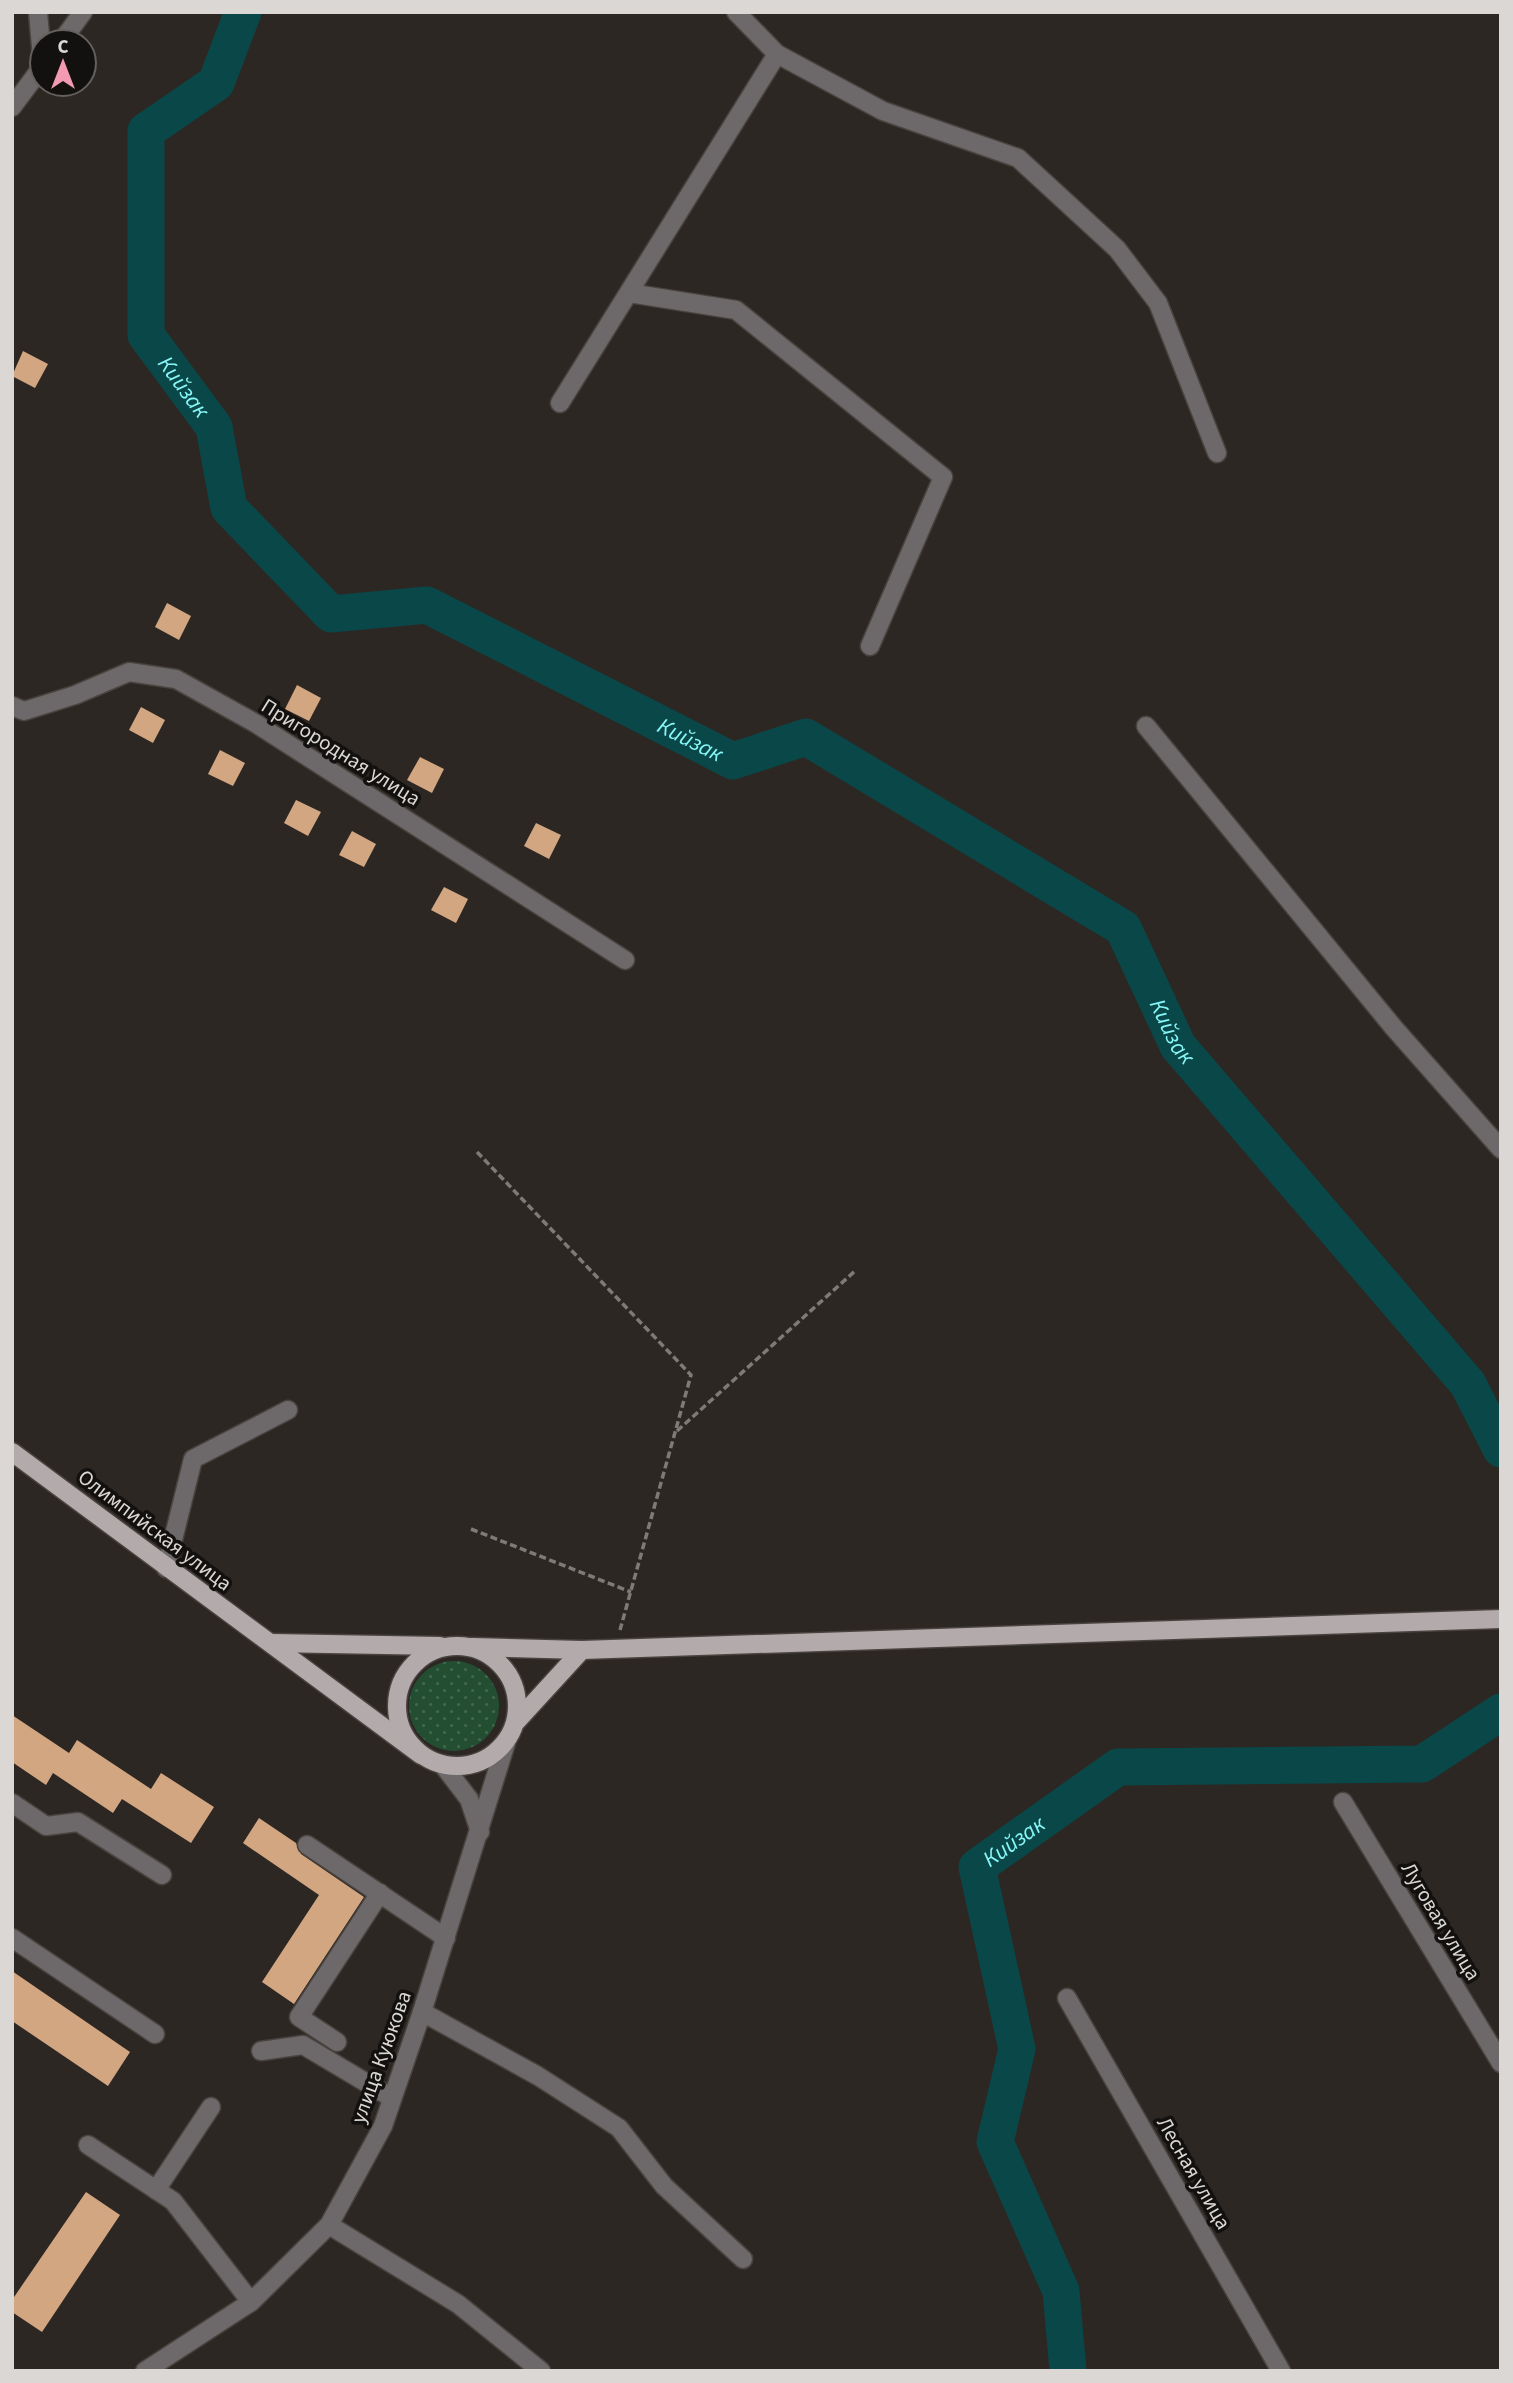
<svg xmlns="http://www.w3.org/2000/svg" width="1513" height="2383" font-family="'Source Sans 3',sans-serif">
	<defs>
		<pattern id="grass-dots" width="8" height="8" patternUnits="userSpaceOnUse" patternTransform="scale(1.75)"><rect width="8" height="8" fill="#234e32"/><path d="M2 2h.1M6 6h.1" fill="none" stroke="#42674f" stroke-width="1.8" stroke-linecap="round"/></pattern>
	</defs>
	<rect width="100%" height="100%" fill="#2d2723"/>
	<circle fill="url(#grass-dots)" cx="454" cy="1706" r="45"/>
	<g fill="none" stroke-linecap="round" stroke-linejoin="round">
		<g stroke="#0a4748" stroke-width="37">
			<path id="s1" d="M 243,12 L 216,83 L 146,131 L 146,335 L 214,427 L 229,508 L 331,614 L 427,605 L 733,761 L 806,737 L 1123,928 L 1178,1046 L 1468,1384 L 1501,1449"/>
			<path id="s2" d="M 1068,2371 L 1061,2291 L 995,2142 L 1017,2049 L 977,1867 L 1118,1767 L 1422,1764 L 1501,1712"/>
		</g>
	</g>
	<g fill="#d3a682">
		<polygon points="23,351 48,364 35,388 12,376"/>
		<polygon points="167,603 191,616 179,640 155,627"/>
		<polygon points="297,685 321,698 309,721 285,709"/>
		<polygon points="141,707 165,720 153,743 129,730"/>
		<polygon points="220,750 245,763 233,786 208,774"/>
		<polygon points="420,757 444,769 432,793 407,780"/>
		<polygon points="296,800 321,812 308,836 284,823"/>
		<polygon points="536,823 561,835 549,859 524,846"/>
		<polygon points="352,831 376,844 364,867 339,855"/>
		<polygon points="444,887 468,899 456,923 431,910"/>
		<polygon points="12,1715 69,1753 77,1740 151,1789 161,1773 214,1807 191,1843 122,1799 113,1813 53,1773 46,1785 12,1762"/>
		<polygon points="259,1818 296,1843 301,1854 364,1897 294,2004 262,1982 319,1895 243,1843"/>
		<polygon points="12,1971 130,2052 108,2086 12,2021"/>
		<polygon points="86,2192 120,2215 42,2332 12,2312 12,2300"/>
	</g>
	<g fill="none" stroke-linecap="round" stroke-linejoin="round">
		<g stroke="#49433f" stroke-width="21">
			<g id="minor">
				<polyline points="38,12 42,58"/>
				<polyline points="61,42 83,12"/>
				<polyline points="777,54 883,111 1018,158 1117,249 1158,303 1217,453"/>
				<polyline points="12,107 42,67"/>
				<polyline points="629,293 736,310 943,477 870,646"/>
				<polyline points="560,403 777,54 736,12"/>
				<polyline points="12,706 24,711 75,695 129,672 176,679 255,723 625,960"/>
				<polyline points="1146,726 1394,1028 1501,1149"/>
				<polyline points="166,1568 193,1459 288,1410"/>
				<polyline points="443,1765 469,1799 480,1832"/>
				<polyline points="1343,1802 1501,2063"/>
				<polyline points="12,1803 46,1826 78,1822 162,1875"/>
				<polyline points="307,1845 446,1938"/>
				<polyline points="12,1938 155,2034"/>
				<polyline points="1067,1998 1281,2371"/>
				<polyline points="422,2012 538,2076 619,2128 664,2186 743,2259"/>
				<polyline points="337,2042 299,2017 380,1893"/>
				<polyline points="261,2051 303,2045 392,2098"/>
				<polyline points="88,2145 173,2201 251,2302"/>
				<polyline points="156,2190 211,2107"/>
				<polyline points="329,2225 458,2304 541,2371"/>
				<polyline points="145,2371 251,2302 329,2225 383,2126 422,2012 506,1743"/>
			</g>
		</g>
		<g stroke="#49433f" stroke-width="21">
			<g id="major">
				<polyline points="12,1452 421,1755"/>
				<polyline points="272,1643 440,1646"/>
				<circle cx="457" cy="1706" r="60"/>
				<polyline points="472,1647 582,1650 1501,1619"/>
				<polyline points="517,1721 582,1650"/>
			</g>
		</g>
		<g stroke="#7f7a77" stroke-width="3.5" stroke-dasharray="7 3.5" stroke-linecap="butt">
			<polyline points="477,1152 691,1375 620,1630"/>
			<polyline points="677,1431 855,1271"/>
			<polyline points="471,1529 631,1592"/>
		</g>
		<use href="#minor" stroke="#6d696a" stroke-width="18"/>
		<use href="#major" stroke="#b2aaab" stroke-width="18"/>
	</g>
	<g text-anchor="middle" stroke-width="7" stroke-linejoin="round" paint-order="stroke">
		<g font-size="21" fill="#dad7d4" stroke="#13110f">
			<text transform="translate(341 752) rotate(32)" y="7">Пригородная улица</text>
			<text transform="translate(155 1530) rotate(37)" y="7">Олимпийская улица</text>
			<text transform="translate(1441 1921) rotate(59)" y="7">Луговая улица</text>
			<text transform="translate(381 2057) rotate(-70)" y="7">улица Куюкова</text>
			<text transform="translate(1194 2173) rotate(60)" y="7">Лесная улица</text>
		</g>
		<g font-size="23" font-style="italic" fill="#87f6f7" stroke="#13110f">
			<text dy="8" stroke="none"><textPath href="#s1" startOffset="429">Кийзак</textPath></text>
			<text dy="8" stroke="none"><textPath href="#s1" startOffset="1101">Кийзак</textPath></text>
			<text dy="8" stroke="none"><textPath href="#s1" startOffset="1710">Кийзак</textPath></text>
			<text dy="8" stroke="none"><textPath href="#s2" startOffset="570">Кийзак</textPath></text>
		</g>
	</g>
	<rect width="1513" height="2383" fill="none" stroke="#dad7d4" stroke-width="28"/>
	<g transform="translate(63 63)"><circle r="33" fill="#13110f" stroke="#63605e" stroke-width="2"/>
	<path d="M0-5L12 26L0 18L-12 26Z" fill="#f19ab2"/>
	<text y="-10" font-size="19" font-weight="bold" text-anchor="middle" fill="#dad7d4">С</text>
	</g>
</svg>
